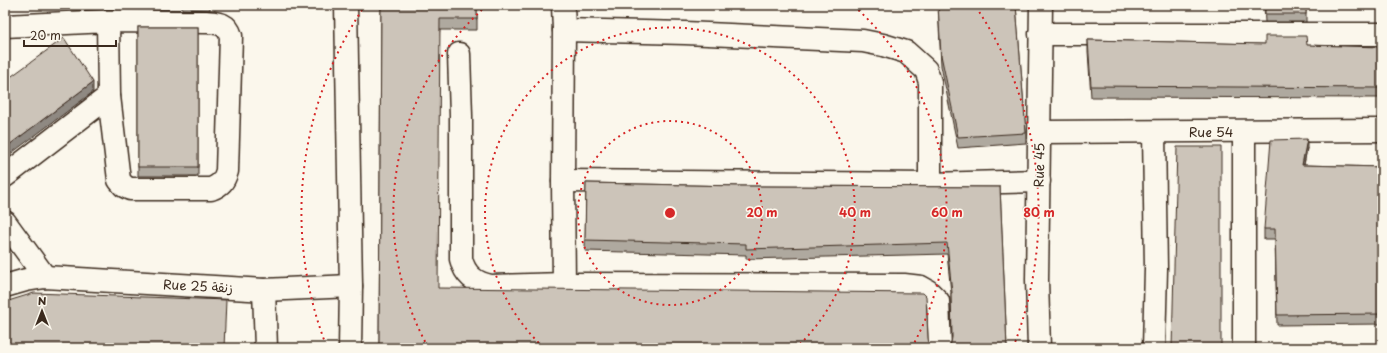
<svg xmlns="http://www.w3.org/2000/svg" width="1387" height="353" font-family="'Playpen Sans','Playpen Sans Arabic',sans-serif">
	<rect width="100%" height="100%" fill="#fbf7ec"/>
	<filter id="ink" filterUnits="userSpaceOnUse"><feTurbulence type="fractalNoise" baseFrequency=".025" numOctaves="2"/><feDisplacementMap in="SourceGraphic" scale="8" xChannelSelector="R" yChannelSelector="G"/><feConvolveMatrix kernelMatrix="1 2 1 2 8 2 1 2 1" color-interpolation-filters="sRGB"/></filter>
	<g filter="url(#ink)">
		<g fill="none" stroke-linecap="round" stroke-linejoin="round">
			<g stroke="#3b2a1e" stroke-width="25">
				<g id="minor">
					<polyline points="346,5 351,286 350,348"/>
					<polyline points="563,5 564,30 563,181 564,284"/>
					<path d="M 5,26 L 108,21 L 206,22 C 218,23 227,23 231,36 L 227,171 C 224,181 221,185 211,189 L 130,189 L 124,186 L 119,180 L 109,96 L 108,21"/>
					<polyline points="564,30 685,33 863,41 883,45 906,52 926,70 930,82 930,184"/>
					<polyline points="1040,34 1382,34"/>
					<path d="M 459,54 L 461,116 L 461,259 C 465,275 475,283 491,286 L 564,284 L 904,285 L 921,287 L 928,291 L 938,301 L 940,348"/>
					<polyline points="1040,132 1382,130"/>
					<polyline points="1244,132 1244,348"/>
					<polyline points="5,176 109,96"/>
					<polyline points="563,181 930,184 1039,181"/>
					<polyline points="5,222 45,277"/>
					<polyline points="5,286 26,280 45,277 264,290 351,286"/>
					<polyline points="264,290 266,348"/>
					<polyline points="1039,348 1037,280 1041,5"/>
					<polyline points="1154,348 1156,269 1154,132"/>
				</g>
			</g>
			<use href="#minor" stroke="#fbf7ec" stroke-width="22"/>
		</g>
		<g fill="#afa99f" stroke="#3b2a1e">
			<polygon points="182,5 210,5 210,10 182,9"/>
			<polygon points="381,5 477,5 477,30 440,30 379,348"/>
			<polygon points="938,5 1016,5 1026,133 1026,143 958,148 941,66"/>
			<polygon points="1264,5 1306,5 1306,22 1265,22"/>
			<rect x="138" y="27" width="60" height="149"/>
			<polygon points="1088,40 1382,47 1382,98 1091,97 1088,51"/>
			<polygon points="1307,148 1304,165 1382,167 1382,324 1277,325 1275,239 1264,239 1264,229"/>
			<polygon points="586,183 740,186 1000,187 1007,348 947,348 951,343 952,338 951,304 951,293 947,254 746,259 746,255 585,251"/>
		</g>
		<g fill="#8f8982" stroke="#3b2a1e">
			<polygon points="93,82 93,92 5,158 5,148"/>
			<polygon points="1307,139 1307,148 1302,175 1302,165"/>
		</g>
		<g fill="#ccc4b9" stroke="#3b2a1e">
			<polygon points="381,5 477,5 477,19 440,19 438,288 923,293 926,296 928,338 929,344 934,348 379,348"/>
			<polygon points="938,5 1016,5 1026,133 958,137 941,55"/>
			<rect x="1265" y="5" width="41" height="9"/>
			<rect x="138" y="27" width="60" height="140"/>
			<polygon points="1265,36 1306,36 1307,45 1382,47 1382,88 1091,86 1088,40 1265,44"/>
			<polygon points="64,38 93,82 5,148 5,81"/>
			<polygon points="1307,139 1302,165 1382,167 1382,314 1277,315 1275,229 1264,229 1271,140"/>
			<polygon points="1177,147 1221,147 1221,348 1172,348"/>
			<polygon points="586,183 740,186 1000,187 1007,348 946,348 947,348 951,343 952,337 951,293 952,293 947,243 746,249 746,244 585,240"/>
			<polygon points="34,293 226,300 224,348 5,348 5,302"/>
		</g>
	</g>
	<g fill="none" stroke="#d62828" stroke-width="2" stroke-dasharray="2 4">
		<circle cx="670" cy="213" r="92"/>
		<path d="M543 347A185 185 0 1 1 797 347"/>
		<path d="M428 347A277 277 0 0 1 486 6M854 6A277 277 0 0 1 912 347"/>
		<path d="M326 345A369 369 0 0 1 364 7M976 7A369 369 0 0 1 1014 345"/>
	</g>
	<g text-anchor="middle" stroke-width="3" stroke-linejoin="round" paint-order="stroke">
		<g font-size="13" fill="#3b2a1e" stroke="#fbf7ec">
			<text x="1211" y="137">Rue 54</text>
			<text transform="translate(1039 165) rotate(-89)" y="5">Rue 45</text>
			<text transform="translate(198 286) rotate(3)" y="5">Rue 25 زنقة</text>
		</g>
	</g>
	<circle cx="670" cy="213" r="6" fill="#d62828" stroke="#fbf7ec" stroke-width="2"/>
	<g font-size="12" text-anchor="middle" font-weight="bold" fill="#d62828" stroke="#fbf7ec" stroke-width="3" stroke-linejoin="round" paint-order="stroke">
		<text x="762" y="217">20 m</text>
		<text x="855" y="217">40 m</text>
		<text x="947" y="217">60 m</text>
		<text x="1039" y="217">80 m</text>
	</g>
	<rect width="1387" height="353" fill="none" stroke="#fbf7ec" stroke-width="20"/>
	<rect x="10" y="10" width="1367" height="333" fill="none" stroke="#3b2a1e" stroke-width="1.5" filter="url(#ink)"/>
	<g transform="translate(42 311)" stroke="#fbf7ec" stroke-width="3" paint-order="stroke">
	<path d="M0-3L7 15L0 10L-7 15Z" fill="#3b2a1e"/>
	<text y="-6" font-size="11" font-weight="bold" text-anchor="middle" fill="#3b2a1e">N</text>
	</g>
	<path d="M24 40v6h92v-6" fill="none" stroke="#3b2a1e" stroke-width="2"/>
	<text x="30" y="40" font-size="12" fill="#3b2a1e" stroke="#fbf7ec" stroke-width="3" paint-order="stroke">20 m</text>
</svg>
